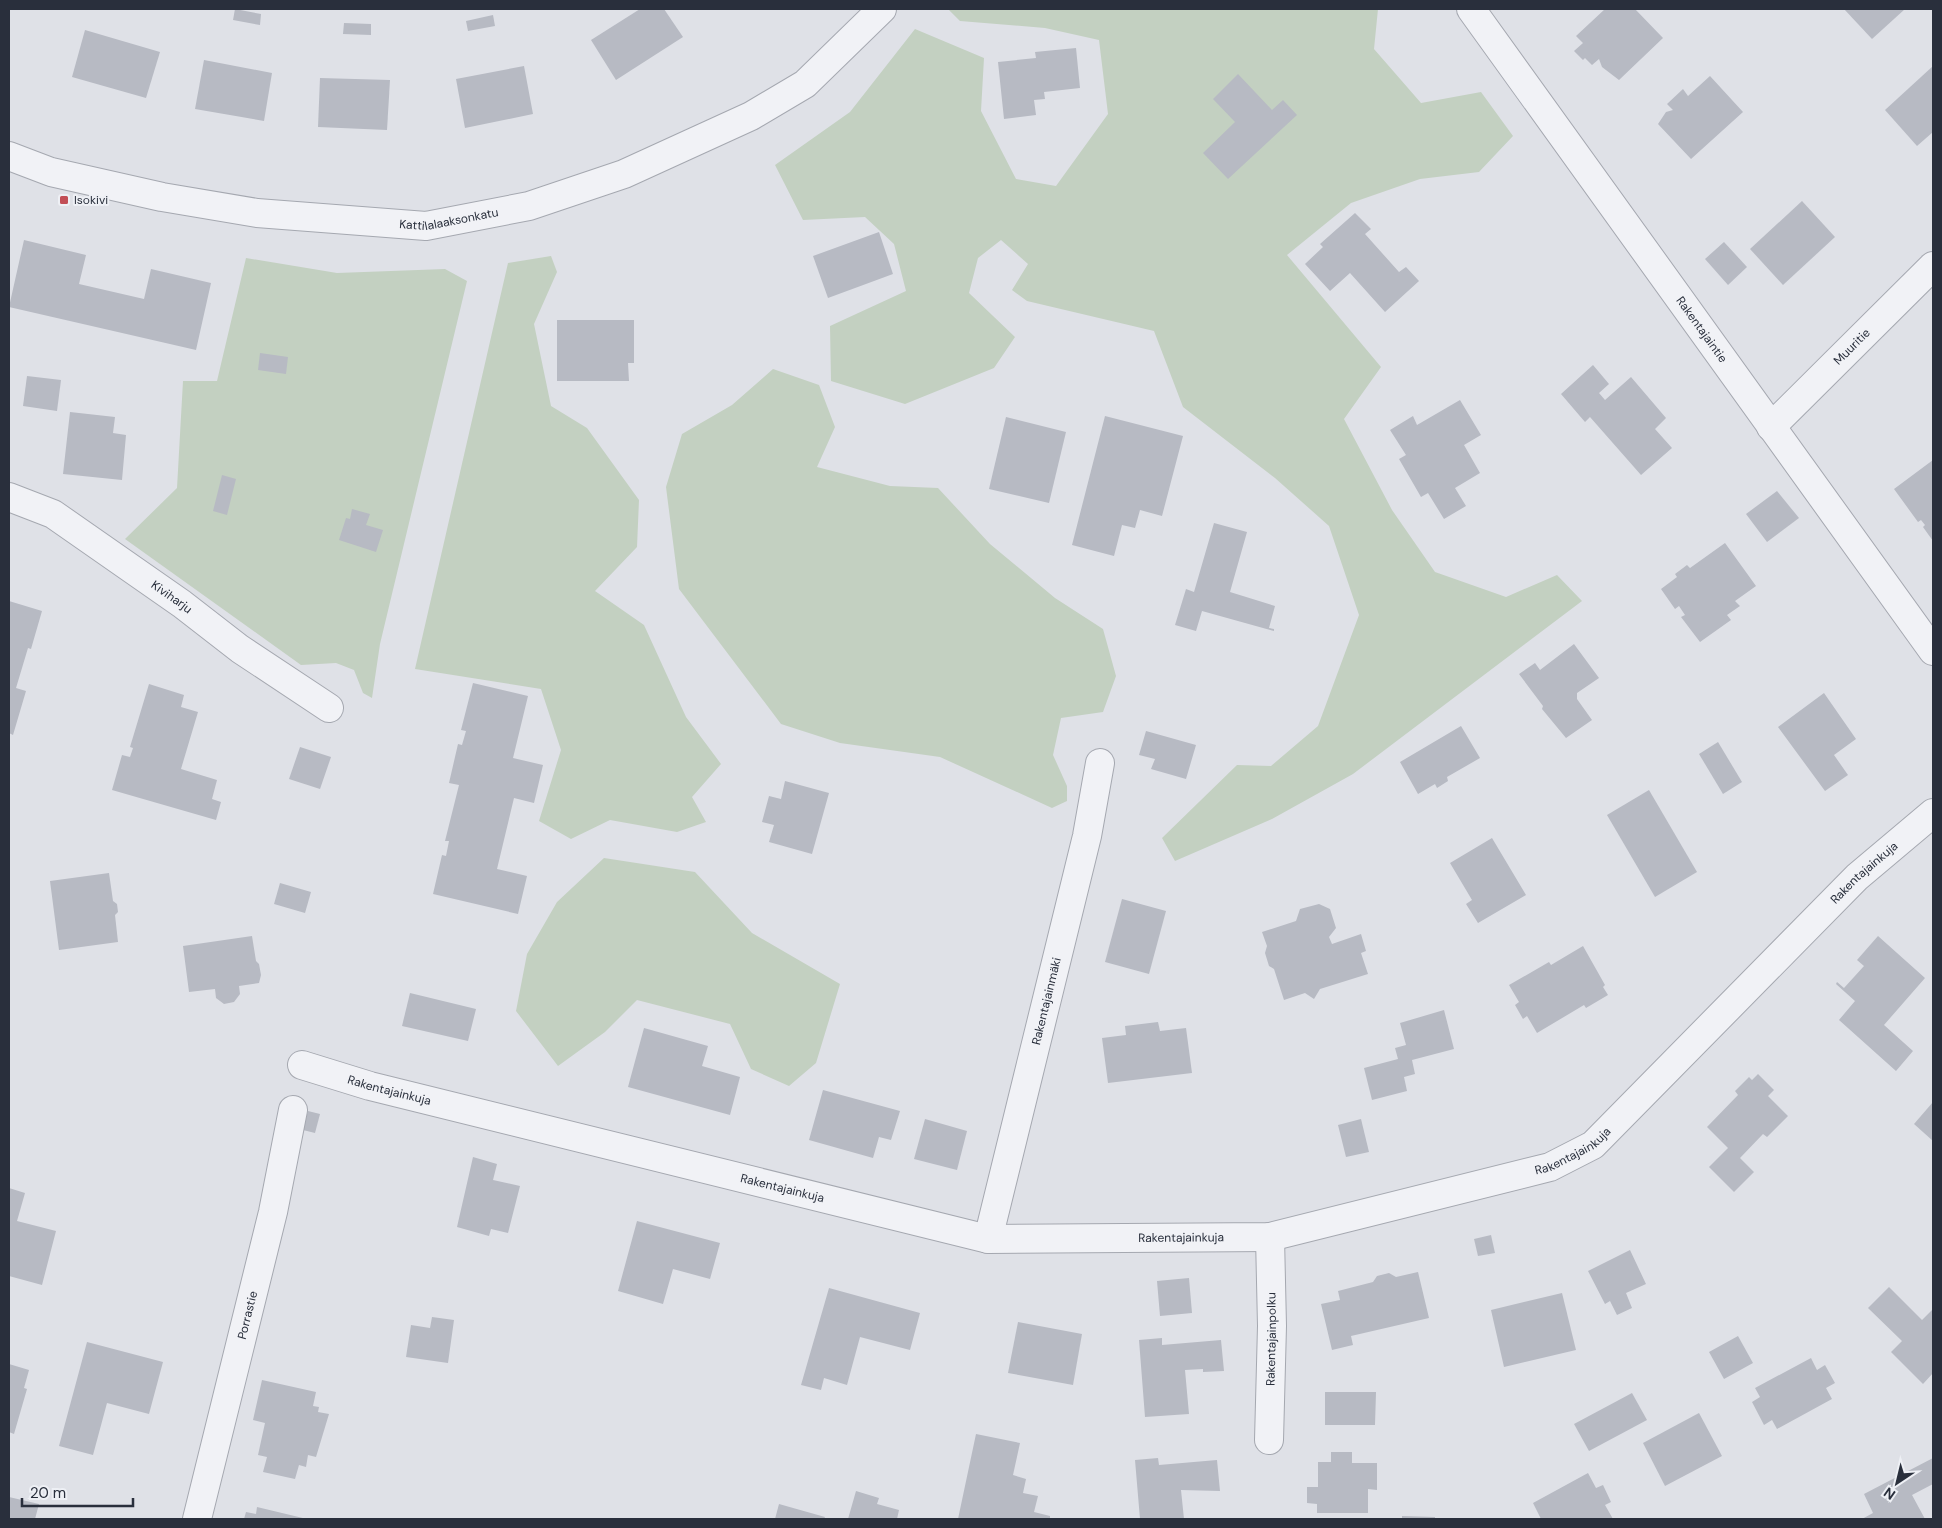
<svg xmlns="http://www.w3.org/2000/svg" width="1942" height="1528" font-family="'DM Sans',sans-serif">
	<rect width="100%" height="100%" fill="#dfe1e7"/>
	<g fill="#c3d0c1">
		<polygon points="948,9 1378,9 1374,49 1421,103 1481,92 1513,136 1479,172 1420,179 1351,203 1287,255 1381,367 1344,419 1392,510 1435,572 1506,597 1557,575 1582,601 1353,774 1272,819 1175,861 1162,838 1237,765 1271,766 1318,726 1359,615 1329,526 1275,478 1183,407 1154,331 1027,301 1012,290 1028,264 1001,240 978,258 969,293 1015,337 994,368 905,404 831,381 830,326 906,291 894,244 865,217 803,220 775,165 850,112 915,29 984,58 981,111 1016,179 1056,186 1108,114 1099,40 1045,28 960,21"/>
		<polygon points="551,256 557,272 534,324 551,406 587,428 639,500 637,547 595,591 644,625 686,717 721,764 692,797 706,822 677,832 610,820 571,839 539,821 561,750 541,689 415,669 508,263"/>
		<polygon points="246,258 337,273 445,269 467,281 380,644 372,698 363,693 354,670 336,663 301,665 125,539 177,488 183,381 217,381"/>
		<polygon points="773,369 819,385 835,427 817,467 890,486 938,488 990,544 1055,598 1103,629 1116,676 1103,712 1061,718 1053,755 1067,786 1067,801 1052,808 940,757 840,743 781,724 679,589 666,487 682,434 732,405"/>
		<polygon points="604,858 695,872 752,933 840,984 816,1063 789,1086 751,1069 730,1024 637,1000 605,1032 558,1066 516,1011 527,954 557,902"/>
	</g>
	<g fill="#b7bac3">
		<polygon points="235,9 261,14 260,25 233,20"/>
		<polygon points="640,9 664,9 683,37 616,80 591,40"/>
		<polygon points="1605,9 1635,9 1663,38 1619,80 1602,67 1599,59 1592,65 1585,58 1583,60 1574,51 1583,43 1576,36"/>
		<polygon points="1844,9 1905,9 1872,39"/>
		<polygon points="493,15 495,26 468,31 466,21"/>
		<polygon points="344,23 371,24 371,35 343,34"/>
		<polygon points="85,30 160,52 146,98 72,77"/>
		<polygon points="1076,48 1080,88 1044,92 1045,99 1034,100 1036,115 1004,119 998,62 1036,58 1035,52"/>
		<polygon points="204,60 272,73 264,121 195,109"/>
		<polygon points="524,66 533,114 465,128 456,79"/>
		<polygon points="1933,66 1933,132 1917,146 1885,110"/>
		<polygon points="1238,74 1272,110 1283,100 1297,115 1228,179 1203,153 1235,122 1213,99"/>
		<polygon points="1710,76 1743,112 1691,159 1658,124 1666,112 1673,110 1667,104 1683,89 1688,96"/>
		<polygon points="320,78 390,80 387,130 318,127"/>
		<polygon points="1802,201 1835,237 1783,285 1750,249"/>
		<polygon points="1355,213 1371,229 1365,234 1399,272 1406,267 1419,281 1385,312 1350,273 1330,291 1305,264 1323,247 1320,244"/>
		<polygon points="879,232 893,274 828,298 813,256"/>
		<polygon points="24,240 86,255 79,284 144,299 151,269 211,283 196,350 9,307"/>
		<polygon points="1724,242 1747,267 1728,285 1705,259"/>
		<polygon points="557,320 634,320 634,363 628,363 629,381 557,381"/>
		<polygon points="260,353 288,357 286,374 258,370"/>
		<polygon points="1593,365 1609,384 1599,393 1605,400 1631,377 1666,418 1655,429 1672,448 1641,475 1590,417 1585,422 1561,394"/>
		<polygon points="27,376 61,380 57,411 23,406"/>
		<polygon points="1460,400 1481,435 1464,445 1480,473 1455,488 1466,506 1444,519 1428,493 1421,497 1399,459 1406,455 1390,430 1413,416 1417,425"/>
		<polygon points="70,412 115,417 113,433 126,435 122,480 63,474"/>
		<polygon points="1105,416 1183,436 1162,516 1140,510 1135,528 1122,525 1114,556 1072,545"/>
		<polygon points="1006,417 1066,432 1049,503 989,489"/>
		<polygon points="1933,460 1933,541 1923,527 1925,525 1921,520 1918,522 1894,489"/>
		<polygon points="222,475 236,479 227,515 213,511"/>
		<polygon points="1777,491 1799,518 1767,542 1746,514"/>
		<polygon points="352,509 370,514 366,525 383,530 376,552 339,540 346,518 350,519"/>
		<polygon points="1214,523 1247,532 1230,592 1275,606 1269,628 1274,629 1274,631 1202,611 1196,631 1175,625 1186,589 1194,592"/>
		<polygon points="1725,543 1756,586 1735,601 1740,606 1727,615 1731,620 1700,642 1681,617 1685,615 1679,606 1675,609 1661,589 1677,577 1675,574 1687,565 1690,568"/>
		<polygon points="9,601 42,611 31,649 28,648 16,688 26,691 13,735 9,733"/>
		<polygon points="1574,644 1599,678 1577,693 1577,699 1592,720 1566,738 1542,709 1543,706 1519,674 1535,663 1540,670"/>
		<polygon points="473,683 528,696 513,758 543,765 534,803 514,798 497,869 527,876 518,914 433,894 442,855 446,856 449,841 445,841 459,785 449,783 458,744 462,745 466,731 461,730"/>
		<polygon points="149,684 184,695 181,707 198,712 181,769 217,780 212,799 221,802 216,820 112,790 122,755 130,757 133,748 130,747"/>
		<polygon points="1824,693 1856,739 1834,755 1848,775 1825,791 1778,727"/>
		<polygon points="1461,726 1480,758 1447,777 1448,781 1437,788 1435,784 1418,794 1400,762"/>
		<polygon points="1146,731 1196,745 1186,779 1151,769 1155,759 1139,755"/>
		<polygon points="1718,742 1742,782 1723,794 1699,754"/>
		<polygon points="300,747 331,757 320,789 289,779"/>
		<polygon points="785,781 829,793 812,854 769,842 774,825 762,822 769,796 781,799"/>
		<polygon points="1649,790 1697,872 1655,897 1607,815"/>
		<polygon points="1492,838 1526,895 1478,923 1466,904 1472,900 1450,863"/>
		<polygon points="109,873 113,901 117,904 118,912 115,915 118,942 59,950 50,881"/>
		<polygon points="280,883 311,892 305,913 274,904"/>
		<polygon points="1122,899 1166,911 1149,974 1105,962"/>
		<polygon points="1319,904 1330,909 1336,928 1329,937 1332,944 1361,934 1366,951 1361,953 1368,974 1320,989 1314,999 1305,993 1284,1000 1274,969 1269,966 1265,953 1267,946 1262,932 1296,921 1300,909"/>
		<polygon points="252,936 256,961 259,964 261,975 259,983 239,986 240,994 234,1002 224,1004 216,998 215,989 189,992 183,946"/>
		<polygon points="1878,936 1925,978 1884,1025 1913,1051 1896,1071 1839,1020 1855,1001 1836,984 1837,982 1844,988 1864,966 1857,960"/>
		<polygon points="1583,946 1605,985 1603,987 1608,995 1586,1008 1584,1005 1537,1033 1527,1016 1523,1019 1515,1005 1519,1002 1509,985 1549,962 1551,965"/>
		<polygon points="410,993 476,1009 468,1041 402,1026"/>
		<polygon points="1444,1010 1454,1049 1412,1060 1415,1074 1404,1077 1407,1091 1372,1100 1364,1068 1398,1059 1395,1048 1406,1045 1400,1023"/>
		<polygon points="1158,1022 1160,1031 1186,1028 1192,1073 1108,1083 1102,1038 1126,1035 1125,1026"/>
		<polygon points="644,1028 708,1046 702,1066 740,1077 730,1115 628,1087"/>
		<polygon points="1758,1074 1774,1090 1768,1096 1788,1116 1767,1137 1763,1134 1740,1158 1754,1172 1734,1192 1709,1167 1728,1148 1707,1127 1738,1095 1735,1091 1749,1077 1752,1080"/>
		<polygon points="823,1090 900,1111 891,1140 879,1137 873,1158 809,1140"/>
		<polygon points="1933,1102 1933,1141 1914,1124"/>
		<polygon points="308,1111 320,1114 315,1133 303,1130"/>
		<polygon points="925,1119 967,1131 957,1170 914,1159"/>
		<polygon points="1361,1119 1369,1152 1346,1157 1338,1125"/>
		<polygon points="473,1157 497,1164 493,1180 520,1186 508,1233 491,1229 489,1236 457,1227"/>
		<polygon points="9,1188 25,1193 17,1221 56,1231 42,1285 9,1276"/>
		<polygon points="637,1221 720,1243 710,1279 673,1269 663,1304 618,1291"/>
		<polygon points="1491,1235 1495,1253 1478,1256 1474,1239"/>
		<polygon points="1630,1250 1646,1284 1626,1293 1632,1308 1617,1315 1610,1301 1605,1304 1588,1271"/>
		<polygon points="1418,1272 1429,1318 1351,1336 1353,1345 1332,1350 1321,1304 1340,1300 1338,1291 1373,1282 1377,1276 1389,1273 1396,1277"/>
		<polygon points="1189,1278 1192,1313 1160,1316 1157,1281"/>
		<polygon points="1889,1287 1922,1320 1933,1309 1933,1373 1923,1384 1891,1352 1902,1341 1868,1308"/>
		<polygon points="829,1288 920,1313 910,1350 860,1337 847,1385 824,1378 821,1390 801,1385"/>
		<polygon points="1562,1293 1576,1350 1504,1367 1491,1310"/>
		<polygon points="432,1317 454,1320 448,1363 406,1357 411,1325 430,1328"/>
		<polygon points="1018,1322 1082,1334 1073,1385 1008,1373"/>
		<polygon points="1738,1336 1753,1363 1724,1379 1709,1352"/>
		<polygon points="1162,1338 1162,1345 1221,1340 1224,1371 1203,1372 1203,1369 1185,1370 1189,1414 1145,1417 1139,1340"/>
		<polygon points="87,1342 163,1362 149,1414 107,1403 93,1455 59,1446"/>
		<polygon points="1811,1358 1817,1370 1825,1365 1835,1383 1826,1388 1832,1399 1777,1429 1772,1420 1764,1425 1752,1402 1760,1397 1755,1388"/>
		<polygon points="9,1364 29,1370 24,1388 27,1389 14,1434 9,1432"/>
		<polygon points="262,1380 316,1392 313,1406 319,1407 318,1412 329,1414 316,1457 308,1455 306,1467 299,1465 295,1479 263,1472 267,1457 258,1455 265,1423 253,1420"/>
		<polygon points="1325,1392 1376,1392 1375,1425 1325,1425"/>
		<polygon points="1632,1393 1647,1420 1589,1451 1574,1424"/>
		<polygon points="1699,1413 1722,1456 1665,1486 1643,1443"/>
		<polygon points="976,1434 1020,1443 1013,1475 1026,1479 1023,1493 1038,1496 1034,1512 1050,1516 1050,1519 958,1519"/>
		<polygon points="1331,1452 1352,1452 1352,1463 1377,1463 1377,1490 1368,1489 1368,1513 1317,1513 1317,1504 1307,1503 1307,1487 1318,1487 1318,1462 1331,1462"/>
		<polygon points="1158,1458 1159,1465 1217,1460 1220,1491 1181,1490 1184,1519 1140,1519 1135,1460"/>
		<polygon points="1933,1458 1933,1484 1912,1495 1925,1519 1862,1519 1873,1513 1864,1494"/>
		<polygon points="1588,1473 1596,1488 1603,1485 1611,1502 1605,1505 1613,1519 1541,1519 1533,1503"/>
		<polygon points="856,1491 879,1498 877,1504 899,1510 897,1519 848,1519"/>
		<polygon points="9,1497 39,1504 35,1519 9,1519"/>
		<polygon points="779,1504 825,1517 824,1519 775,1519"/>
		<polygon points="257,1507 307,1519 244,1519 246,1512 256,1514"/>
		<polygon points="1402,1516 1435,1517 1435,1519 1402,1519"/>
	</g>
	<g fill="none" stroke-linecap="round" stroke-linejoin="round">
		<g stroke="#a5a8b0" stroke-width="30">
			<g id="minor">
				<path id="s1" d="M 1471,9 L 1933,651"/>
				<path id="s2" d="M 1771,427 L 1933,266"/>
				<path id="s3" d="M 9,497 L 53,514 L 182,604 L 240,649 L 329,708"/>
				<path id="s4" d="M 302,1065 L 370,1086 L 988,1239 L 1270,1237 L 1550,1167 L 1593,1145 L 1857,877 L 1933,813"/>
				<path id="s5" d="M 988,1239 L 1087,836 L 1100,763"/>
				<path id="s6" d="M 1269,1440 L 1272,1326 L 1270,1237"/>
				<path id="s7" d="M 197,1519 L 273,1212 L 293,1110"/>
			</g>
		</g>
		<g stroke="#a5a8b0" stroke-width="30">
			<g id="tertiary">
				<path id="s8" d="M 9,156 L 51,172 L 162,197 L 257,213 L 426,226 L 529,206 L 624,174 L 751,116 L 805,84 L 882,9"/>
			</g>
		</g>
		<use href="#minor" stroke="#f1f2f6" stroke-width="28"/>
		<use href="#tertiary" stroke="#f1f2f6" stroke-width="28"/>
	</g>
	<rect fill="#c24e56" stroke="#eef0f5" stroke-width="2" x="59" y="195" width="10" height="10" rx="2.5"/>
	<g text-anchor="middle" stroke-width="4" stroke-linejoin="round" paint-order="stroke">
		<g font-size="12" fill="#292f3c" stroke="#eef0f5" text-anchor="start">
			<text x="74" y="204">Isokivi</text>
		</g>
		<g font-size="12" fill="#292f3c" stroke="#eef0f5">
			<text dy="4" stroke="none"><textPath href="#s8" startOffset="448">Kattilalaaksonkatu</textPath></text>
			<text dy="4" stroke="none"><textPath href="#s1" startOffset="395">Rakentajaintie</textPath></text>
			<text dy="4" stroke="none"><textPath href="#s2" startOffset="114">Muuritie</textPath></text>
			<text dy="4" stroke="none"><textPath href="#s3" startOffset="192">Kiviharju</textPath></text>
			<text dy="4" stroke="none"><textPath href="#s4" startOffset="1711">Rakentajainkuja</textPath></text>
			<text dy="4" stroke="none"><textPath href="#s5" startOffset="245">Rakentajainmäki</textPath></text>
			<text dy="4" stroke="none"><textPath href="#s4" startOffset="91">Rakentajainkuja</textPath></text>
			<text dy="4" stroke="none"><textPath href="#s4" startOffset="1306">Rakentajainkuja</textPath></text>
			<text dy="4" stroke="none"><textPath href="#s4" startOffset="496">Rakentajainkuja</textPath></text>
			<text dy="4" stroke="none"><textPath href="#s4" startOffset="901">Rakentajainkuja</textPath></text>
			<text dy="4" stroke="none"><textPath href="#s7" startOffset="210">Porrastie</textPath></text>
			<text dy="4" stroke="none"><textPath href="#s6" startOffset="101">Rakentajainpolku</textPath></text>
		</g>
	</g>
	<rect width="1942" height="1528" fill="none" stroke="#292f3c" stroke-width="20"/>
	<g transform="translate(1897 1483) rotate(215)" stroke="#eef0f5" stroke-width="4" paint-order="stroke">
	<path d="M0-4L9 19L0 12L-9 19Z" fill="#292f3c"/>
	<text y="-8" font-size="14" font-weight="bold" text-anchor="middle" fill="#292f3c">N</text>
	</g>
	<path d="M22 1498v8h111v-8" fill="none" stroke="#292f3c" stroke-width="2.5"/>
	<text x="30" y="1498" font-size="15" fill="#292f3c" stroke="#eef0f5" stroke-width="4" paint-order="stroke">20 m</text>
</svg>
